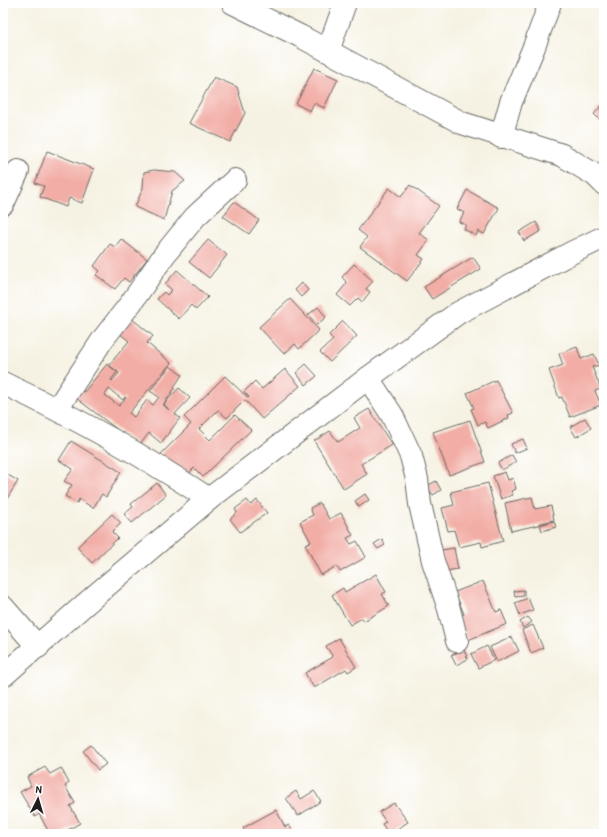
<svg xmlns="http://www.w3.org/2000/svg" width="607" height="837" font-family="'Patrick Hand',sans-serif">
	<rect width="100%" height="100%" fill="#fff"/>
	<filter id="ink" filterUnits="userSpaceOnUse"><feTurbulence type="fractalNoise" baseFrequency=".025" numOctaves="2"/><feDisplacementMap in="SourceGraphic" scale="8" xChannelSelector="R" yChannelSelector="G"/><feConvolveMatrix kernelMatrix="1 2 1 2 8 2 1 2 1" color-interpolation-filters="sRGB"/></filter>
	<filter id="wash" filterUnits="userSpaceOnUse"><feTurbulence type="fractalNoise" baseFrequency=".012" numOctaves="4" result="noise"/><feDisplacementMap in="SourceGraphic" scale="16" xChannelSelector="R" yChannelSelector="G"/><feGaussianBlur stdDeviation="0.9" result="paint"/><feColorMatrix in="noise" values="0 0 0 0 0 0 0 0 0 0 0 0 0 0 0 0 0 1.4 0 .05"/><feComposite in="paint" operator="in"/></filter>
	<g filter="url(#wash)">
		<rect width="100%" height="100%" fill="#f6f2e3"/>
		<g id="blocks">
			<g fill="#f2ada6" fill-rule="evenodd">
				<polygon points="258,3 268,3 263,8"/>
				<polygon points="314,68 338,79 324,108 314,103 310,111 296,104"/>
				<polygon points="214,77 237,87 245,113 230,142 189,123"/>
				<polygon points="604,103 604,124 594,114"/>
				<polygon points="47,151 94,169 82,203 69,198 66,207 40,197 44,186 35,183"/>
				<polygon points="154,170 175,172 185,181 172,191 164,220 135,207 143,188 144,172"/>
				<polygon points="410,185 439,206 419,233 429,240 418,255 424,259 407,281 360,247 367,237 358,230 389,188 401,197"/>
				<polygon points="467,190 499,208 484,234 478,231 476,236 464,229 466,225 459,222 464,213 457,209"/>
				<polygon points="234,202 259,220 249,234 223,216"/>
				<polygon points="536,222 541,231 524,241 519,232"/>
				<polygon points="121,239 147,259 129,282 124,278 115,289 96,275 100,271 94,266 110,244 115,247"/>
				<polygon points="208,240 227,255 209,278 189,262"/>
				<polygon points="473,257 481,269 432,299 424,287"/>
				<polygon points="354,264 373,281 366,289 370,292 362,302 358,298 350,306 337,295 347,283 342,277"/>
				<polygon points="177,270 208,297 196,310 191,305 179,319 157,299 164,292 167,295 172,290 165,284"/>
				<polygon points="302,283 308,290 301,297 295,290"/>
				<polygon points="290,299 319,330 299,349 295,344 284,354 259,327"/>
				<polygon points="318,307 326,317 317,325 308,315"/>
				<path d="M 131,318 L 153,336 L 147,343 L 171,363 L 129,413 L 134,417 L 147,400 L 153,405 L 159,397 L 150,391 L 170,366 L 182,375 L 174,387 L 175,388 L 163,405 L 169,410 L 164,404 L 179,388 L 190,398 L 175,414 L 180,418 L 161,443 L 149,433 L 139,446 L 76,398 L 82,391 L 84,392 L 107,364 L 117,372 L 111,380 L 112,381 L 119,373 L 109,365 L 129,341 L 119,333 ZM 109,389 L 123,400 L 125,397 L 126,398 L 119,406 L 105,395 Z"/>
				<polygon points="343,321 357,336 330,362 320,352 333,340 329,335"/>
				<polygon points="577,347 581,359 594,354 599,365 592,367 601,389 595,391 601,405 570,417 562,397 559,398 549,370 563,365 559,354"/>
				<polygon points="306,364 317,376 306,385 296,373"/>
				<polygon points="285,369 300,386 262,419 245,400 227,418 218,410 199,429 210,440 235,415 251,430 203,477 194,468 185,478 161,454 191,424 184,417 225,376 248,398 249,397 244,392 255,381 262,389"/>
				<polygon points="496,380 513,413 508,415 509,418 488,428 485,422 478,425 471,409 474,408 467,393"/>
				<polygon points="369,409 392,445 361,464 367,474 344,489 314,441 330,431 338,442 360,428 354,418"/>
				<polygon points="585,418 591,428 576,437 570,427"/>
				<polygon points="470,420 485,462 449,475 433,432"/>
				<polygon points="523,439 527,448 515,453 511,444"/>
				<polygon points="71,441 121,472 106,497 102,494 93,508 79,499 77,503 65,496 72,485 64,481 73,469 59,460"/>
				<polygon points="512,455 516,462 502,470 498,463"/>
				<polygon points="3,472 18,481 3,505"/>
				<polygon points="505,472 508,480 513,478 516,489 511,491 513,495 501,499 493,476"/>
				<polygon points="436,481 441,490 433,495 427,486"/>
				<polygon points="157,483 166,495 132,523 124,514 133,507 131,504"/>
				<polygon points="488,483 503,541 482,547 481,542 459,547 454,530 448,531 442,508 454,505 451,492"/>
				<polygon points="365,494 369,500 359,507 355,501"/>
				<polygon points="532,497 535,509 551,506 554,520 538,524 538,525 511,531 505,503"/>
				<polygon points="247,500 251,505 257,500 267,513 240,532 230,519 237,513 235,509"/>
				<polygon points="320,503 329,519 341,513 353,535 347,538 351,544 357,541 366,557 340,572 337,566 321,575 305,544 311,542 300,522 313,515 310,508"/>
				<polygon points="112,514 121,523 112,532 118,538 92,563 77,547"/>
				<polygon points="554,521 556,527 542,531 540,525"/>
				<polygon points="382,539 385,545 378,549 374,544"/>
				<polygon points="454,548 458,569 445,571 442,550"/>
				<polygon points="376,574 386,592 382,594 389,606 364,621 362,618 350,625 332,595 343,588 345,592"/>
				<polygon points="483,581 496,612 501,610 507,624 468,640 458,616 464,614 455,592"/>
				<polygon points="524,590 524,596 515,597 514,591"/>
				<polygon points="528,598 533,610 520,615 515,603"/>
				<polygon points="528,617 532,622 523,628 520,622"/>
				<polygon points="533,625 543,648 531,653 522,630"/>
				<polygon points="512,637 519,651 497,662 490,647"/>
				<polygon points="339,638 356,667 348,672 346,669 314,688 305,673 333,657 326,646"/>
				<polygon points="487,646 494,660 478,668 471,654"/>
				<polygon points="464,650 468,659 456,665 451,655"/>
				<polygon points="91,745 106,764 98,770 83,751"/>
				<polygon points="45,767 50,774 61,768 69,783 65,786 75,803 70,806 80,823 61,834 50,834 39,814 35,817 20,792 31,786 27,777"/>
				<polygon points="296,791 301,799 314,791 321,801 298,816 286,798"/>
				<polygon points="394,803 408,822 389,834 382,824 386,822 379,812"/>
				<polygon points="276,810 285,827 289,825 294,834 246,834 243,828"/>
			</g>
		</g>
	</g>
	<g filter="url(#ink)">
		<use href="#blocks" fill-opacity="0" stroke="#686762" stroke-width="1"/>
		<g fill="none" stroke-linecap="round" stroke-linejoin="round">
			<g stroke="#686762" stroke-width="24">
				<g id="minor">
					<polyline points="233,3 300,36 462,123 562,155 595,175 604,184"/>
					<polyline points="328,51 345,3"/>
					<polyline points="501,137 511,102 534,47 550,3"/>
					<polyline points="3,204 18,171"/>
					<polyline points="368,378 392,415 411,456 417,479 420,504 433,561 449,609 457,641"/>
					<path d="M 3,383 C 74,417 143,455 209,499"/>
					<polyline points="57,409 103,339 131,303 165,254 195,217 235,180"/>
					<polyline points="3,607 38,647"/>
					<polyline points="3,676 98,593 209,499 368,378 458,313 571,253 604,237"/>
				</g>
			</g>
			<use href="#minor" stroke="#fff" stroke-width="22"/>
		</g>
	</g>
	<rect width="607" height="837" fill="none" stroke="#fff" stroke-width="16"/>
	<g transform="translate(38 799) rotate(5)" stroke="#ffffff" stroke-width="3" paint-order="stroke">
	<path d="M0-3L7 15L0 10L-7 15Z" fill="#1c1c1c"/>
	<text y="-6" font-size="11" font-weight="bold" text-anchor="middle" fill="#1c1c1c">N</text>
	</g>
</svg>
